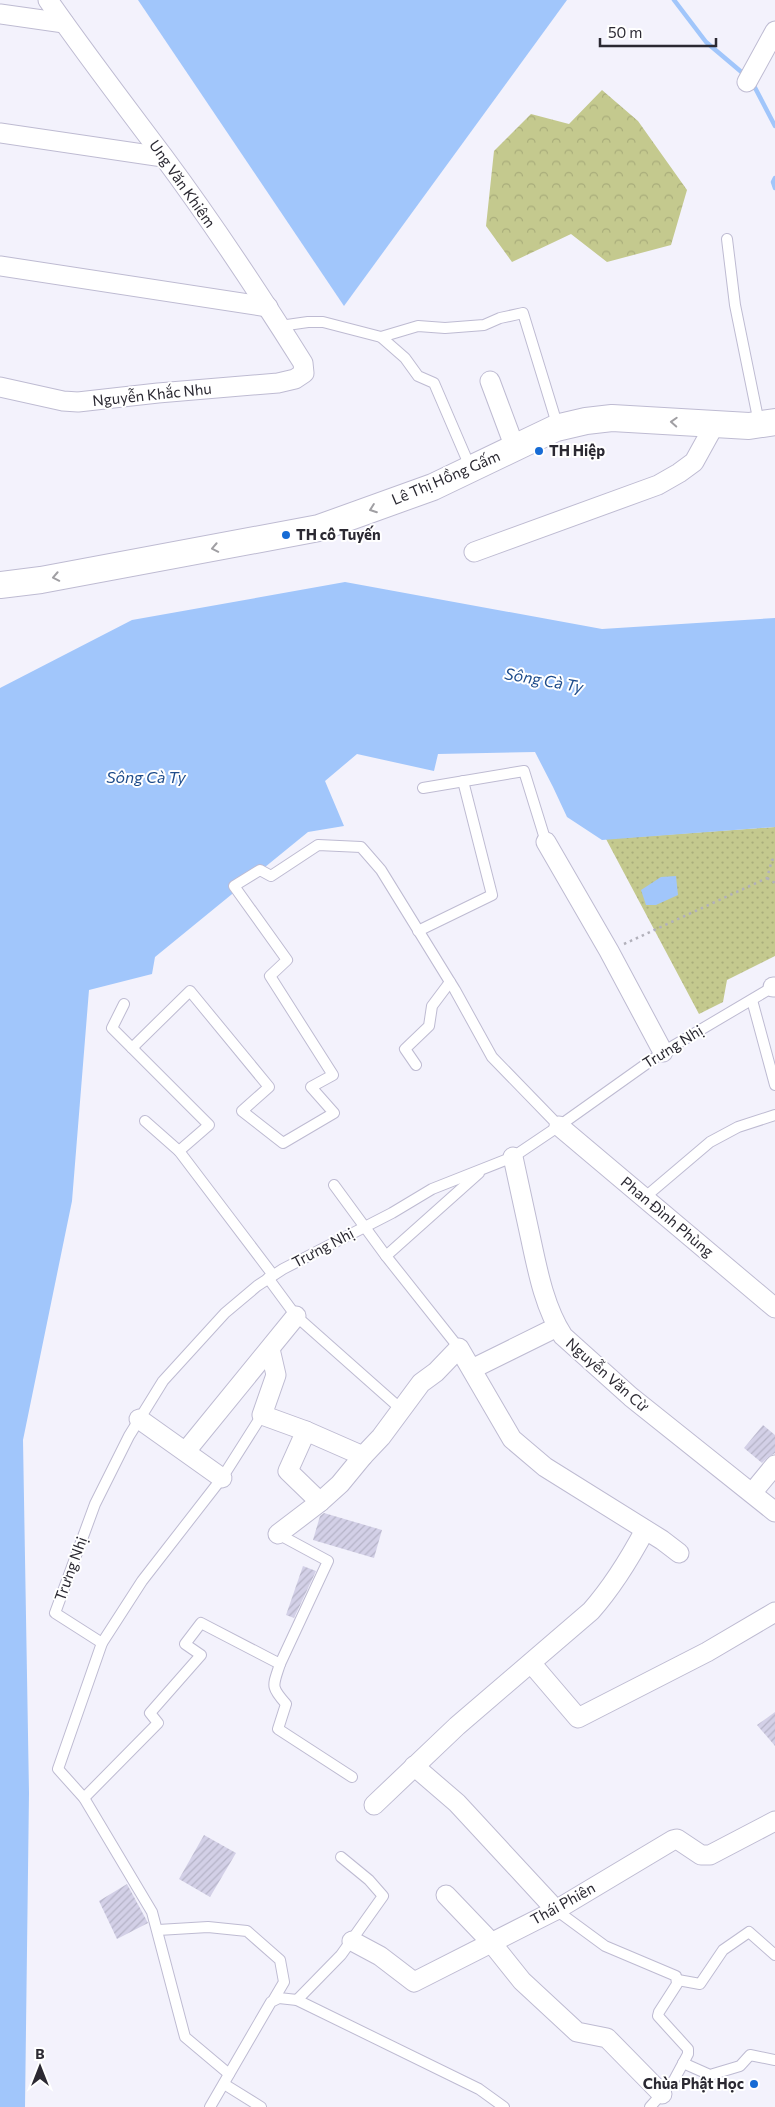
<svg xmlns="http://www.w3.org/2000/svg" width="775" height="2107" font-family="Commissioner,sans-serif">
	<defs>
		<pattern id="grass-dots" width="8" height="8" patternUnits="userSpaceOnUse" patternTransform="scale(1.25)"><rect width="8" height="8" fill="#c4c98e"/><path d="M2 2h.1M6 6h.1" fill="none" stroke="#a9ad7b" stroke-width="1.8" stroke-linecap="round"/></pattern>
		<pattern id="forest-crowns" width="20" height="18" patternUnits="userSpaceOnUse" patternTransform="scale(1.25)"><rect width="20" height="18" fill="#c4c98e"/><path d="M2 6a3 3 0 1 1 6 0M12 15a3 3 0 1 1 6 0" fill="none" stroke="#a9ad7b"/></pattern>
		<pattern id="building-hatch" width="6" height="6" patternUnits="userSpaceOnUse" patternTransform="scale(1.25)"><rect width="6" height="6" fill="#d3d0e7"/><path d="M-1 1l2-2M0 6l6-6M5 7l2-2" fill="none" stroke="#b5b3c7"/></pattern>
	</defs>
	<rect width="100%" height="100%" fill="#f3f2fc"/>
	<polygon fill="url(#grass-dots)" points="775,827 775,956 727,980 723,1002 699,1014 606,839"/>
	<polygon fill="url(#forest-crowns)" points="602,90 638,121 687,190 671,245 607,262 571,234 512,262 486,226 494,151 531,114 569,124"/>
	<g fill="#a1c6fb">
		<polygon points="138,0 567,0 344,306"/>
		<polygon points="345,582 602,629 775,618 775,827 602,840 567,817 553,787 535,752 438,754 434,771 357,754 325,781 344,826 308,832 155,957 152,974 89,990 72,1201 23,1440 29,1793 25,2107 0,2107 0,688 132,620"/>
		<polygon points="676,876 678,895 656,905 646,905 641,890 661,877"/>
	</g>
	<g fill="none" stroke-linecap="round" stroke-linejoin="round">
		<g stroke="#a1c6fb" stroke-width="4.5">
			<polyline points="674,0 706,42 745,75"/>
			<polyline points="752,82 775,126"/>
			<polyline points="775,178 773,182 775,188"/>
		</g>
	</g>
	<g fill="url(#building-hatch)">
		<polygon points="763,1425 775,1435 775,1453 767,1458 762,1463 744,1448"/>
		<polygon points="324,1513 382,1530 374,1558 313,1540 320,1516"/>
		<polygon points="303,1566 316,1571 294,1618 286,1615"/>
		<polygon points="775,1712 775,1746 757,1725"/>
		<polygon points="204,1835 236,1853 210,1897 179,1879"/>
		<polygon points="127,1884 148,1923 117,1939 99,1901"/>
	</g>
	<g fill="none" stroke-linecap="round" stroke-linejoin="round">
		<g stroke="#bebbd2" stroke-width="12">
			<g id="lane">
				<polyline points="727,239 735,305 759,423"/>
				<polyline points="280,326 308,322 323,322 381,337 405,358 418,376 434,383 471,469"/>
				<polyline points="381,337 418,326 445,328 484,325 500,318 523,313 558,427"/>
				<polyline points="423,788 524,771 546,842"/>
				<polyline points="418,931 492,895 463,781"/>
				<polyline points="752,1000 775,1085"/>
				<polyline points="124,1004 112,1028 209,1125 179,1151"/>
				<polyline points="132,1048 190,991 269,1087 242,1111 283,1143 334,1113 311,1087 333,1075 270,976 287,960 234,886 260,870 271,876 318,845 361,847 381,870 455,990 492,1057 559,1126"/>
				<polyline points="416,1065 405,1049 429,1026 432,1006 450,982"/>
				<polyline points="145,1121 179,1151 273,1275"/>
				<polyline points="334,1185 386,1256 459,1348"/>
				<polyline points="644,1198 710,1142 738,1127 775,1115"/>
				<polyline points="386,1256 479,1173"/>
				<polyline points="268,1278 296,1316 402,1410"/>
				<polyline points="102,1643 55,1613 95,1504 129,1436 163,1381 225,1313 257,1286 283,1269 392,1213 432,1189 513,1157 559,1126 663,1052 773,987"/>
				<path d="M 280,1664 C 273,1686 270,1686 286,1704 L 278,1729 L 352,1777"/>
				<polyline points="84,1798 158,1723 150,1713 201,1655 185,1644 201,1623 280,1664 328,1561 278,1534"/>
				<polyline points="556,1910 605,1946 676,1976 677,1984 659,2012 658,2016 688,2049 688,2054 674,2080 650,2107"/>
				<polyline points="158,1930 208,1927 247,1931 280,1960 284,1982 274,1999"/>
				<polyline points="678,1980 700,1984 723,1950 749,1932 775,1955"/>
				<polyline points="297,2000 341,1955 383,1896 369,1880 341,1857"/>
				<polyline points="683,2063 710,2075 740,2066 750,2055 775,2060"/>
				<polyline points="229,2074 185,2037 152,1912 84,1798 58,1769 102,1643 142,1581 222,1478 262,1415"/>
				<polyline points="224,2084 261,2107"/>
				<polyline points="210,2107 271,2002 279,1998 297,2000 479,2089 504,2107"/>
			</g>
		</g>
		<g stroke="#bebbd2" stroke-width="21">
			<g id="street">
				<polyline points="0,14 64,23"/>
				<polyline points="747,82 775,31"/>
				<polyline points="0,133 163,157"/>
				<polyline points="0,266 268,307"/>
				<polyline points="490,381 515,448"/>
				<path d="M 0,387 L 63,401 L 78,402 L 158,393 L 278,383 L 295,379 L 304,373 L 303,363 C 259,293 212,222 163,156 C 124,104 85,53 48,0"/>
				<polyline points="474,552 658,485 679,473 694,462 715,424"/>
				<polyline points="546,842 609,951 663,1052"/>
				<polyline points="773,987 775,987"/>
				<polyline points="559,1126 775,1308"/>
				<path d="M 513,1157 C 519,1185 525,1212 531,1240 C 538,1273 545,1308 563,1336 L 631,1397 L 775,1512"/>
				<polyline points="270,1349 276,1375 262,1415 306,1431 363,1456 381,1437 421,1383 436,1372 459,1348 512,1439 545,1467 662,1540 679,1553"/>
				<polyline points="472,1369 557,1327"/>
				<polyline points="139,1419 222,1478"/>
				<polyline points="306,1431 288,1471 320,1502"/>
				<polyline points="186,1451 296,1316"/>
				<polyline points="752,1493 775,1465"/>
				<polyline points="278,1534 320,1502 340,1484 363,1456"/>
				<polyline points="531,1663 578,1718 707,1652 775,1612"/>
				<polyline points="414,1766 457,1803 556,1910"/>
				<path d="M 374,1805 L 457,1726 L 591,1611 C 613,1586 629,1560 645,1530"/>
				<polyline points="446,1895 490,1941 522,1981 577,2032 607,2038 662,2094"/>
				<polyline points="352,1941 380,1956 414,1982 556,1910 673,1840 677,1839 701,1855 710,1855 775,1821"/>
			</g>
		</g>
		<g stroke="#bebbd2" stroke-width="28">
			<polyline id="secondary" points="0,585 41,580 319,528 433,487 556,428 586,421 612,418 749,426 775,422"/>
		</g>
		<g stroke="#b2b1bb" stroke-width="2.5" stroke-dasharray="2.5 4" stroke-linecap="butt">
			<polyline points="767,878 775,883"/>
			<polyline points="624,944 767,878 772,860 775,859"/>
		</g>
		<use href="#lane" stroke="#fff" stroke-width="10"/>
		<use href="#street" stroke="#fff" stroke-width="19"/>
		<use href="#secondary" stroke="#fff" stroke-width="26"/>
	</g>
	<defs><path id="oneway-chevron" d="M-2-3.5L2.5 0L-2 3.5" fill="none" stroke-width="1.6" stroke-linecap="round" stroke-linejoin="round" transform="scale(1.25)"/></defs>
	<g stroke="#a09fa3">
		<use href="#oneway-chevron" transform="translate(674 422) rotate(-177)"/>
		<use href="#oneway-chevron" transform="translate(373 509) rotate(160)"/>
		<use href="#oneway-chevron" transform="translate(215 548) rotate(169)"/>
		<use href="#oneway-chevron" transform="translate(56 577) rotate(169)"/>
	</g>
	<g fill="#166bd5" stroke="#fff" stroke-width="2">
		<circle cx="539" cy="451" r="5"/>
		<circle cx="286" cy="535" r="5"/>
		<circle cx="754" cy="2084" r="5"/>
	</g>
	<g text-anchor="middle" stroke-width="4" stroke-linejoin="round" paint-order="stroke">
		<g font-size="15" fill="#2b2932" stroke="#fff">
			<text transform="translate(182 184) rotate(55)" y="5">Ung Văn Khiêm</text>
			<text transform="translate(152 395) rotate(-6)" y="5">Nguyễn Khắc Nhu</text>
			<text transform="translate(446 478) rotate(-23)" y="5">Lê Thị Hồng Gấm</text>
			<text transform="translate(673 1047) rotate(-32)" y="5">Trưng Nhị</text>
			<text transform="translate(667 1217) rotate(40)" y="5">Phan Đình Phùng</text>
			<text transform="translate(323 1248) rotate(-28)" y="5">Trưng Nhị</text>
			<text transform="translate(607 1375) rotate(41)" y="5">Nguyễn Văn Cừ</text>
			<text transform="translate(71 1569) rotate(-70)" y="5">Trưng Nhị</text>
			<text transform="translate(563 1904) rotate(-29)" y="5">Thái Phiên</text>
		</g>
		<g font-size="15" font-weight="bold" fill="#2b2932" stroke="#fff" text-anchor="start">
			<text x="549" y="456">TH Hiệp</text>
			<text x="296" y="540">TH cô Tuyến</text>
			<text x="744" y="2089" text-anchor="end">Chùa Phật Học</text>
		</g>
		<g font-size="16" font-style="italic" fill="#1e4c8b" stroke="#fff">
			<text transform="translate(544 680) rotate(10)" y="6">Sông Cà Ty</text>
			<text x="146" y="783">Sông Cà Ty</text>
		</g>
	</g>
	<g transform="translate(40 2067)" stroke="#ffffff" stroke-width="4" paint-order="stroke">
	<path d="M0-4L9 19L0 12L-9 19Z" fill="#2b2932"/>
	<text y="-8" font-size="14" font-weight="bold" text-anchor="middle" fill="#2b2932">B</text>
	</g>
	<path d="M600 38v8h116v-8" fill="none" stroke="#2b2932" stroke-width="2.5"/>
	<text x="608" y="38" font-size="15" fill="#2b2932" stroke="#ffffff" stroke-width="4" paint-order="stroke">50 m</text>
</svg>
